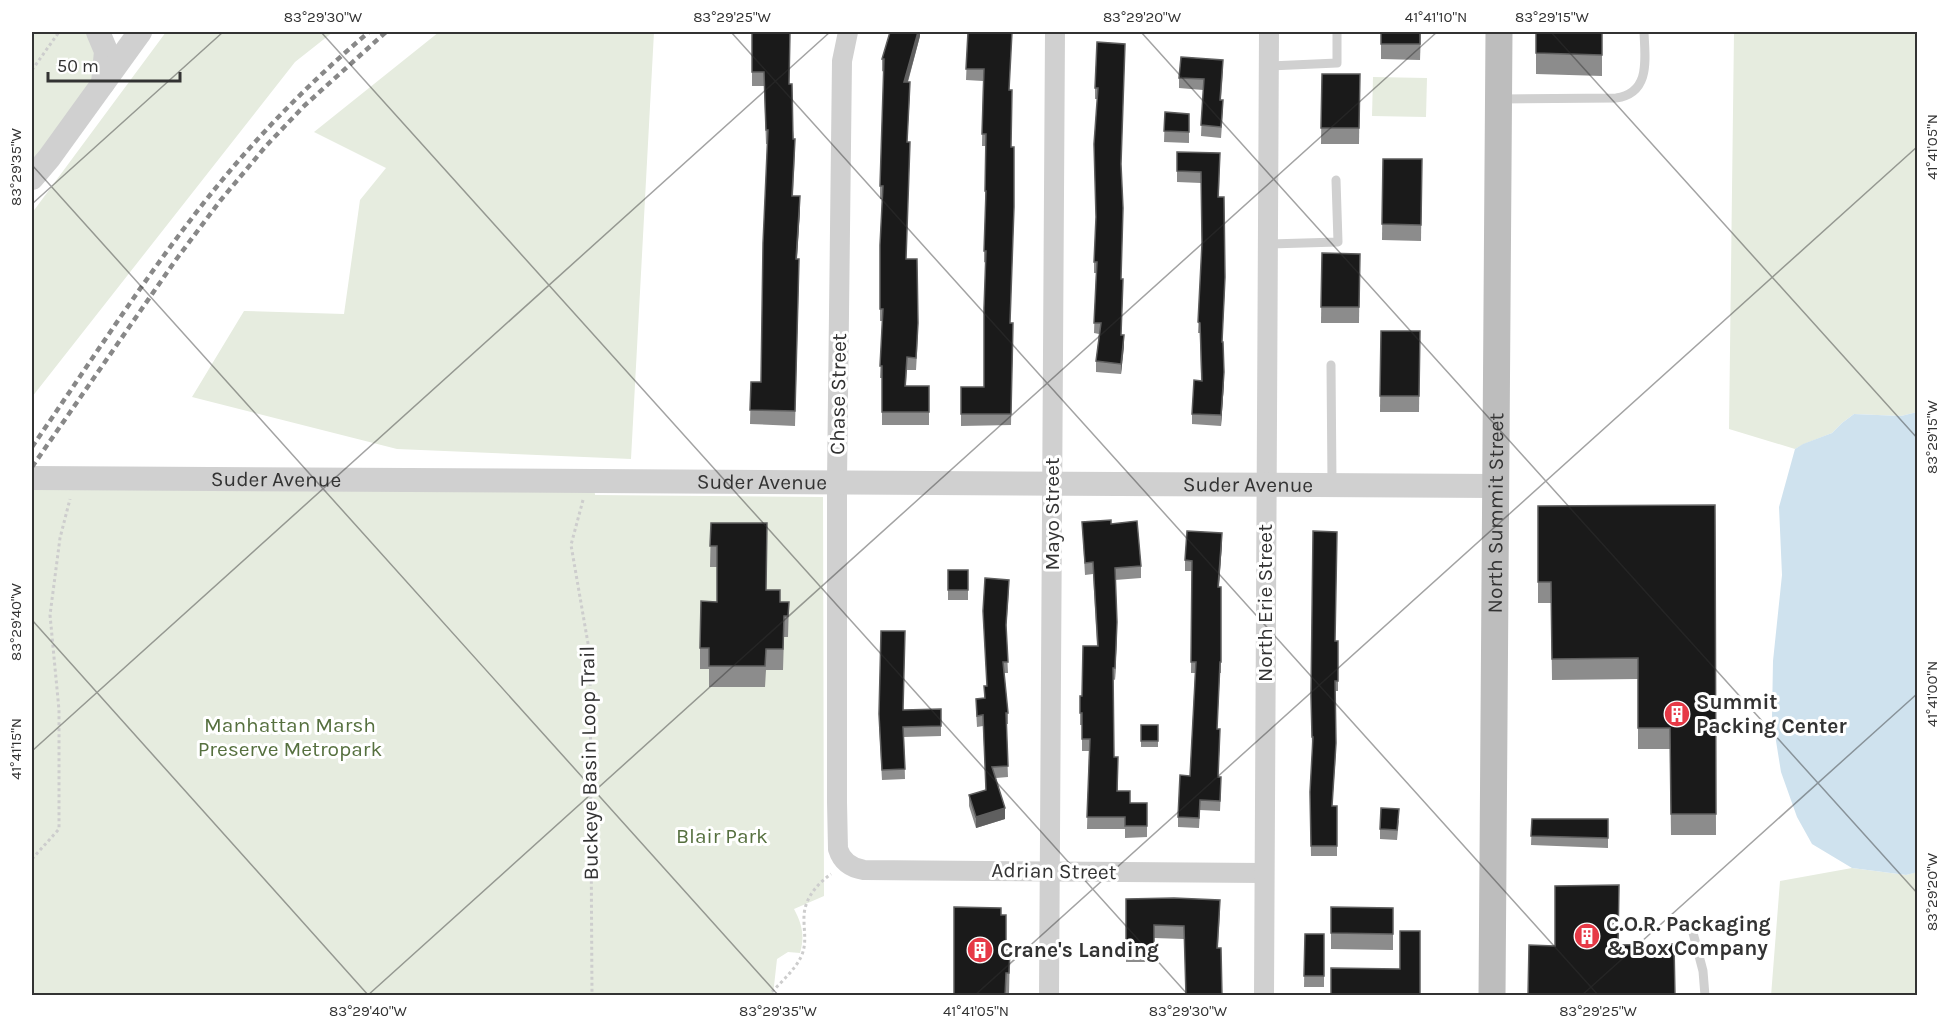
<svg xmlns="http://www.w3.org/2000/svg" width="1949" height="1027" font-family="Karla,sans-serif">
	<rect width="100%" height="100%" fill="#fff"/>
	<g fill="#e6ecdf">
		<polygon points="32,32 91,32 97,48 92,80 32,162"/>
		<polygon points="166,32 333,32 295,62 32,397 32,213"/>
		<polygon points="439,32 654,32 631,459 397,449 192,397 244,311 344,314 360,200 386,168 314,132"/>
		<polygon points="1734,32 1917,32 1917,412 1901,416 1854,414 1842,423 1832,433 1804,444 1795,449 1729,429"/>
		<polygon points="1373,77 1427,78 1426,117 1372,116"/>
		<path d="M 32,481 L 594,481 L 595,495 L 823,497 L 824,896 L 794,909 C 802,924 805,936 800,953 L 788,952 L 777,959 L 773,995 L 32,996 Z"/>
		<polygon points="1852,868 1906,875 1917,872 1917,995 1771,996 1780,881"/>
	</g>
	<polygon fill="#cfe2ee" points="1917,412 1918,872 1906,875 1852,868 1812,844 1797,817 1781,772 1772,716 1773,661 1782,575 1779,507 1795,449 1803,444 1832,433 1842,423 1854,414 1901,416"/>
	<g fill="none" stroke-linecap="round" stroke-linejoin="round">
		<g stroke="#cdcdcd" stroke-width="3" stroke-dasharray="3 3" stroke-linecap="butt">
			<polyline points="32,70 59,32"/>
			<polyline points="583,500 571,545 590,655 592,996"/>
			<polyline points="32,859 59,829 59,710 50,615 60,538 70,499"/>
			<path d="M 768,996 C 779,984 794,971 801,957 C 807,944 804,933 804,920 C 803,900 816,885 831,874"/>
		</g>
		<g stroke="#d0d0d0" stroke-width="9">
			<polyline points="1269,66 1337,63 1337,32"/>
			<path d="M 1501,99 L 1616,98 C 1651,93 1645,59 1644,32"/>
			<polyline points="1267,244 1338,242 1336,180"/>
			<polyline points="1331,365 1332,483"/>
			<polyline points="1692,929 1703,971 1705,996"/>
		</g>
		<g stroke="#d0d0d0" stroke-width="20">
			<path d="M 848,32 L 842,61 L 837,482 L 837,802 L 838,849 C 842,862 851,868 864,870 L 1264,873"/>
			<polyline points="1049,996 1055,32"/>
			<polyline points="1264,996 1269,32"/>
		</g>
		<g stroke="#d0d0d0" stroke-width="24">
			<polyline points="98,32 106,51 103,83"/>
			<polyline points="32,178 49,158 140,32"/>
			<path id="s1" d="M 32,478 L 1495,486"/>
		</g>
		<path stroke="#bdbdbd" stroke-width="27" id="s2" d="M 1492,996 L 1499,32"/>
		<g stroke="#888" stroke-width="4.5" stroke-dasharray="6 4.5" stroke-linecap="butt">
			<path d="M 32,447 C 90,363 146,275 210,195 C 258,135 311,81 369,32"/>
			<polyline points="32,467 175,261 220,201 266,146 304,106 386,32"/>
		</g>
	</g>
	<g fill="#8c8c8c">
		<polygon points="752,32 789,84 795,153 793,196 800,210 797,259 799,273 795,426 750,424 751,382 761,382 767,144 766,144 764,86 752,86"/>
		<polygon points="920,32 920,36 908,82 910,95 907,142 906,259 918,336 916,370 907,370 906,386 929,386 929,425 882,425 882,378 880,378 882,321 880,321 880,245 882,199 880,199 880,186 884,72 882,71 882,59"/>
		<polygon points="968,32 1010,90 1011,147 1010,323 1013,323 1011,425 961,426 961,387 984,387 986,263 984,262 984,251 986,203 985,203 986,146 982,146 983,81 966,80"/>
		<polygon points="1381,32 1421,32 1420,60 1381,59"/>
		<polygon points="1536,32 1602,32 1602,76 1536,74"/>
		<polygon points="1097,42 1121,168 1121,279 1123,290 1121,335 1124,346 1121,374 1096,372 1096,361 1099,334 1094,333 1096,273 1094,273 1094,262 1096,221 1097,99 1095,99 1095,88"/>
		<polygon points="1223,71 1221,100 1223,111 1221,138 1201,136 1203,90 1179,88 1179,78"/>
		<polygon points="1322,74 1360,74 1359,144 1321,144"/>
		<polygon points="1165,112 1189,114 1189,143 1164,142"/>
		<polygon points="1177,152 1220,153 1219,197 1225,288 1222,342 1224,383 1221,426 1192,424 1192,414 1201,381 1200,333 1198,333 1202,244 1201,183 1177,182"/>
		<polygon points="1383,159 1422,159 1421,241 1382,240"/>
		<polygon points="1322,253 1360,254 1359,323 1321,323"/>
		<polygon points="1381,331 1420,331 1419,412 1380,412"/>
		<polygon points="1715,505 1716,835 1671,835 1670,749 1638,749 1638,679 1552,680 1551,603 1538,603 1538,506"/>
		<polygon points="1082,522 1111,524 1141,566 1141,578 1115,580 1117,634 1115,680 1113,679 1114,757 1118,769 1118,791 1130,803 1147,803 1147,837 1125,838 1125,829 1087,829 1089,751 1082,751 1082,725 1080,725 1080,713 1097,646 1093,574 1085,575"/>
		<polygon points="711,523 766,590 780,602 789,602 788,637 784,637 783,670 766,670 765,687 709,687 709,669 700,669 700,648 717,602 717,567 710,567"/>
		<polygon points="1222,544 1219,587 1221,587 1221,673 1220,673 1217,729 1220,740 1218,777 1221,788 1220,811 1200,810 1199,828 1178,827 1178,817 1190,776 1195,673 1191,673 1192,571 1185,571 1185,560"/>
		<rect x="948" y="570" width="20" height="30"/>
		<polygon points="1009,590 1006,631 1008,673 1004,673 1008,713 1008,724 1006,724 1008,777 996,778 1005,819 976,828 969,806 969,795 986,790 983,726 977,727 976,709 976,699 984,698 984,686 987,686 983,611"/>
		<polygon points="881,631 904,710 941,709 941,736 904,737 905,779 882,780 879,724"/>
		<polygon points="1335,641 1338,641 1338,691 1335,691 1336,754 1332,806 1337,806 1337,856 1311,856 1310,792 1313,748 1312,748 1311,696"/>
		<rect x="1141" y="725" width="17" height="22"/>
		<polygon points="1532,819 1608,819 1608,848 1531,845"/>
		<polygon points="1399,820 1397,840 1380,839 1380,829"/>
		<polygon points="1126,899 1220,913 1218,948 1222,996 1184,939 1154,938 1154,962 1126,962"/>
		<polygon points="1331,907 1393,908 1393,950 1331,949"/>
		<polygon points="1001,915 1008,950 1010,950 1009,994 1006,993"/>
		<polygon points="1305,934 1324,934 1324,987 1304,987"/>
	</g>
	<g fill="#5f5f5f">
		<polygon points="918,32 920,32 920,36 904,95 904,82"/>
		<polygon points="800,196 800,210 796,273 796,259"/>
		<polygon points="1124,335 1124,346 1121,374 1121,364"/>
		<polygon points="1224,372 1224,383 1221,426 1221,415"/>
		<polygon points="1222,533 1222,544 1218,597 1218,587"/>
		<polygon points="1117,622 1117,634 1115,680 1115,668"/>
		<polygon points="1005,808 1005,819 976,828 976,817"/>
	</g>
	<g fill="#1a1a1a" stroke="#5f5f5f" stroke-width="1.5">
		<polygon points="752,32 790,32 789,84 792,84 793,139 795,139 792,196 800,196 796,259 799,259 795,411 750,410 751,382 761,382 763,243 768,130 766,130 764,72 752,72"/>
		<polygon points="890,32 918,32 904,82 910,82 907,142 910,142 906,259 917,259 918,323 916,358 907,357 905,386 929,386 929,412 882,412 882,366 880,366 883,309 880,309 880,245 883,186 880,186 884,59 882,59"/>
		<polygon points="968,32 1012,32 1009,90 1012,90 1011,147 1014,147 1014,207 1010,323 1013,323 1011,414 961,414 961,387 984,387 984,308 986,251 984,251 986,191 985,191 986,134 982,134 984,69 966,69"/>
		<rect x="1381" y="32" width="39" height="12"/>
		<polygon points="1536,32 1602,32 1602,55 1536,53"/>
		<polygon points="1097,42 1125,44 1121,164 1123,208 1121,279 1123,279 1121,335 1124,335 1121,364 1096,361 1101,323 1094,323 1097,262 1094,262 1096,217 1094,144 1098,88 1095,88"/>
		<polygon points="1181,57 1223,60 1220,100 1223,100 1221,127 1201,125 1204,79 1179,78"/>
		<polygon points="1322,74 1360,74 1359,128 1321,128"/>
		<polygon points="1165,112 1189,114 1189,132 1164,131"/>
		<polygon points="1177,152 1220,153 1218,197 1224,197 1225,277 1222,342 1223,342 1224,372 1221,415 1192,414 1194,380 1202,381 1200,323 1198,322 1202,243 1201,172 1177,171"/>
		<polygon points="1383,159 1422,159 1421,225 1382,224"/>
		<polygon points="1322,253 1360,254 1359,307 1321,307"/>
		<polygon points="1381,331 1420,331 1419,396 1380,396"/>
		<polygon points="1715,505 1716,814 1671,814 1670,728 1638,728 1638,658 1552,659 1551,582 1538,582 1538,506"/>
		<polygon points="1111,520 1111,524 1137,521 1141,566 1115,568 1117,622 1115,668 1113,668 1114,757 1118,757 1117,791 1130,791 1130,803 1147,803 1147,826 1125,826 1125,817 1087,817 1090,739 1082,739 1082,713 1080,713 1080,696 1082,696 1083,646 1098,646 1093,562 1085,563 1082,522"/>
		<polygon points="711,523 767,523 766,590 780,590 780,602 789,602 788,616 784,616 783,649 766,649 765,666 709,666 709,648 700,648 701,601 717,602 717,546 710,546"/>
		<polygon points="1187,531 1222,533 1218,587 1221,587 1221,662 1220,662 1217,729 1220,729 1218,777 1221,777 1220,801 1200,800 1199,818 1178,817 1180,775 1190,776 1196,662 1191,662 1192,561 1185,560"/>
		<polygon points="1313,531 1337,532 1335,641 1338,641 1338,681 1335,681 1336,743 1332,806 1337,806 1337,846 1311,846 1310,792 1313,737 1312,737 1311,696"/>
		<rect x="948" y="570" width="20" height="20"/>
		<polygon points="985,578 1009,580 1006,625 1008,662 1003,662 1008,713 1006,713 1008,766 992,767 1005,808 976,817 969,795 986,790 983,715 977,716 976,699 985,698 984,686 987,686 983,611"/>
		<polygon points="881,631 905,631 903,710 941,709 941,726 903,727 905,769 882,770 879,714"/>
		<rect x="1141" y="725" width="17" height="16"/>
		<polygon points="1381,808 1399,809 1397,830 1380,829"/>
		<polygon points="1532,819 1608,819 1608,838 1531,836"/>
		<polygon points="1619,885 1618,945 1674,944 1675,996 1528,996 1529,945 1555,946 1555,886"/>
		<polygon points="1174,898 1220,900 1217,948 1221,948 1222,996 1186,996 1184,926 1154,925 1154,949 1126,949 1126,899"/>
		<polygon points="954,907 1001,908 1001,915 1006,915 1006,942 1008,942 1008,950 1010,950 1009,973 1006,973 1005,996 954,996"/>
		<polygon points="1331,907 1393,908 1393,934 1331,933"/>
		<polygon points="1400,931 1420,931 1420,996 1331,996 1331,968 1400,969"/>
		<polygon points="1305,934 1324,934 1324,976 1304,976"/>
	</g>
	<path fill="none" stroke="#333" stroke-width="1.5" stroke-opacity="0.45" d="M 321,32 L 1189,996M 731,32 L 1599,996M 1141,32 L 1918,894M 1551,32 L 1918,439M 32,165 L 779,996M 32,204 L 223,32M 32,620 L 369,996M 32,751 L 830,32M 367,996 L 1437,32M 974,996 L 1918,146M 1581,996 L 1918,693"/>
	<defs>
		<g id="building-disc" transform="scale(1.35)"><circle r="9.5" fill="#e63946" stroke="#fff"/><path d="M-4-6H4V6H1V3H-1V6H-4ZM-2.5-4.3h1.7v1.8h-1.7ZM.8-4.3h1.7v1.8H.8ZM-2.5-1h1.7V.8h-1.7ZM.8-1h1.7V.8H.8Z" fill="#fff"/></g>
	</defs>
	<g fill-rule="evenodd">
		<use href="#building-disc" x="1677" y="714"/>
		<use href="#building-disc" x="1587" y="936"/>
		<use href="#building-disc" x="980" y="950"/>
	</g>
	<g text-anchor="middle" stroke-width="6" stroke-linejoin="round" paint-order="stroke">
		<g font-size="21" fill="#333" stroke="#fff">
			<text transform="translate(838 394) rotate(-89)" y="7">Chase Street</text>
			<text dy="7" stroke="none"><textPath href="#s1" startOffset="244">Suder Avenue</textPath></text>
			<text dy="7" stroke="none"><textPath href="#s1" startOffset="730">Suder Avenue</textPath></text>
			<text dy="7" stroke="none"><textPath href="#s1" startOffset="1216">Suder Avenue</textPath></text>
			<text dy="7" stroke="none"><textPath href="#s2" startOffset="483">North Summit Street</textPath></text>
			<text transform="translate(1052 514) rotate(-90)" y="7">Mayo Street</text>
			<text transform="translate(1265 603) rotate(-90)" y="7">North Erie Street</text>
			<text transform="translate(589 763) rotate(-91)" y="7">Buckeye Basin Loop Trail</text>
			<text transform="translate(1054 871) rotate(1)" y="7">Adrian Street</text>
		</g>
		<g font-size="21" font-weight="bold" fill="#333" stroke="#fff" text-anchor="start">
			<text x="1696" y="709">Summit<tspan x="1696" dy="24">Packing Center</tspan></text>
			<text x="1606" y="931">C.O.R. Packaging<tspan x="1606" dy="24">&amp; Box Company</tspan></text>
			<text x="1000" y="957">Crane's Landing</text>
		</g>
		<g font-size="21" fill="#56703f" stroke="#fff">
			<text x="290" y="732">Manhattan Marsh<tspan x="290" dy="24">Preserve Metropark</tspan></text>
			<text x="722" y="843">Blair Park</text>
		</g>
	</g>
	<rect width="1949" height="1027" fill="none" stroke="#ffffff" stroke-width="66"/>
	<path d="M48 72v9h132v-9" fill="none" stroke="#333333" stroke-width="3"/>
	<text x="57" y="72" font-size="18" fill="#333333" stroke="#ffffff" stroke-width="4.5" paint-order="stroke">50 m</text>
	<rect x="33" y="33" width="1883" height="961" fill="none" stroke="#333" stroke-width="2"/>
	<g font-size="15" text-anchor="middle" fill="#333">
		<text x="323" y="22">83°29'30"W</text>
		<text x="732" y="22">83°29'25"W</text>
		<text x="1142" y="22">83°29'20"W</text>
		<text x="1436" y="22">41°41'10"N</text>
		<text x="1552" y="22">83°29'15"W</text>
		<text transform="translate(1932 147) rotate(-90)" y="5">41°41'05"N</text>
		<text transform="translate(16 167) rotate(-90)" y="5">83°29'35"W</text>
		<text transform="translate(1932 437) rotate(-90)" y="5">83°29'15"W</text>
		<text transform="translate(16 622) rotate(-90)" y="5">83°29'40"W</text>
		<text transform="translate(1932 694) rotate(-90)" y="5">41°41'00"N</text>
		<text transform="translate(16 749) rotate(-90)" y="5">41°41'15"N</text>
		<text transform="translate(1932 892) rotate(-90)" y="5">83°29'20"W</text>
		<text x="368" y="1016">83°29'40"W</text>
		<text x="778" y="1016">83°29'35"W</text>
		<text x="976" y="1016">41°41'05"N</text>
		<text x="1188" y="1016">83°29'30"W</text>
		<text x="1598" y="1016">83°29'25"W</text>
	</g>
</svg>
